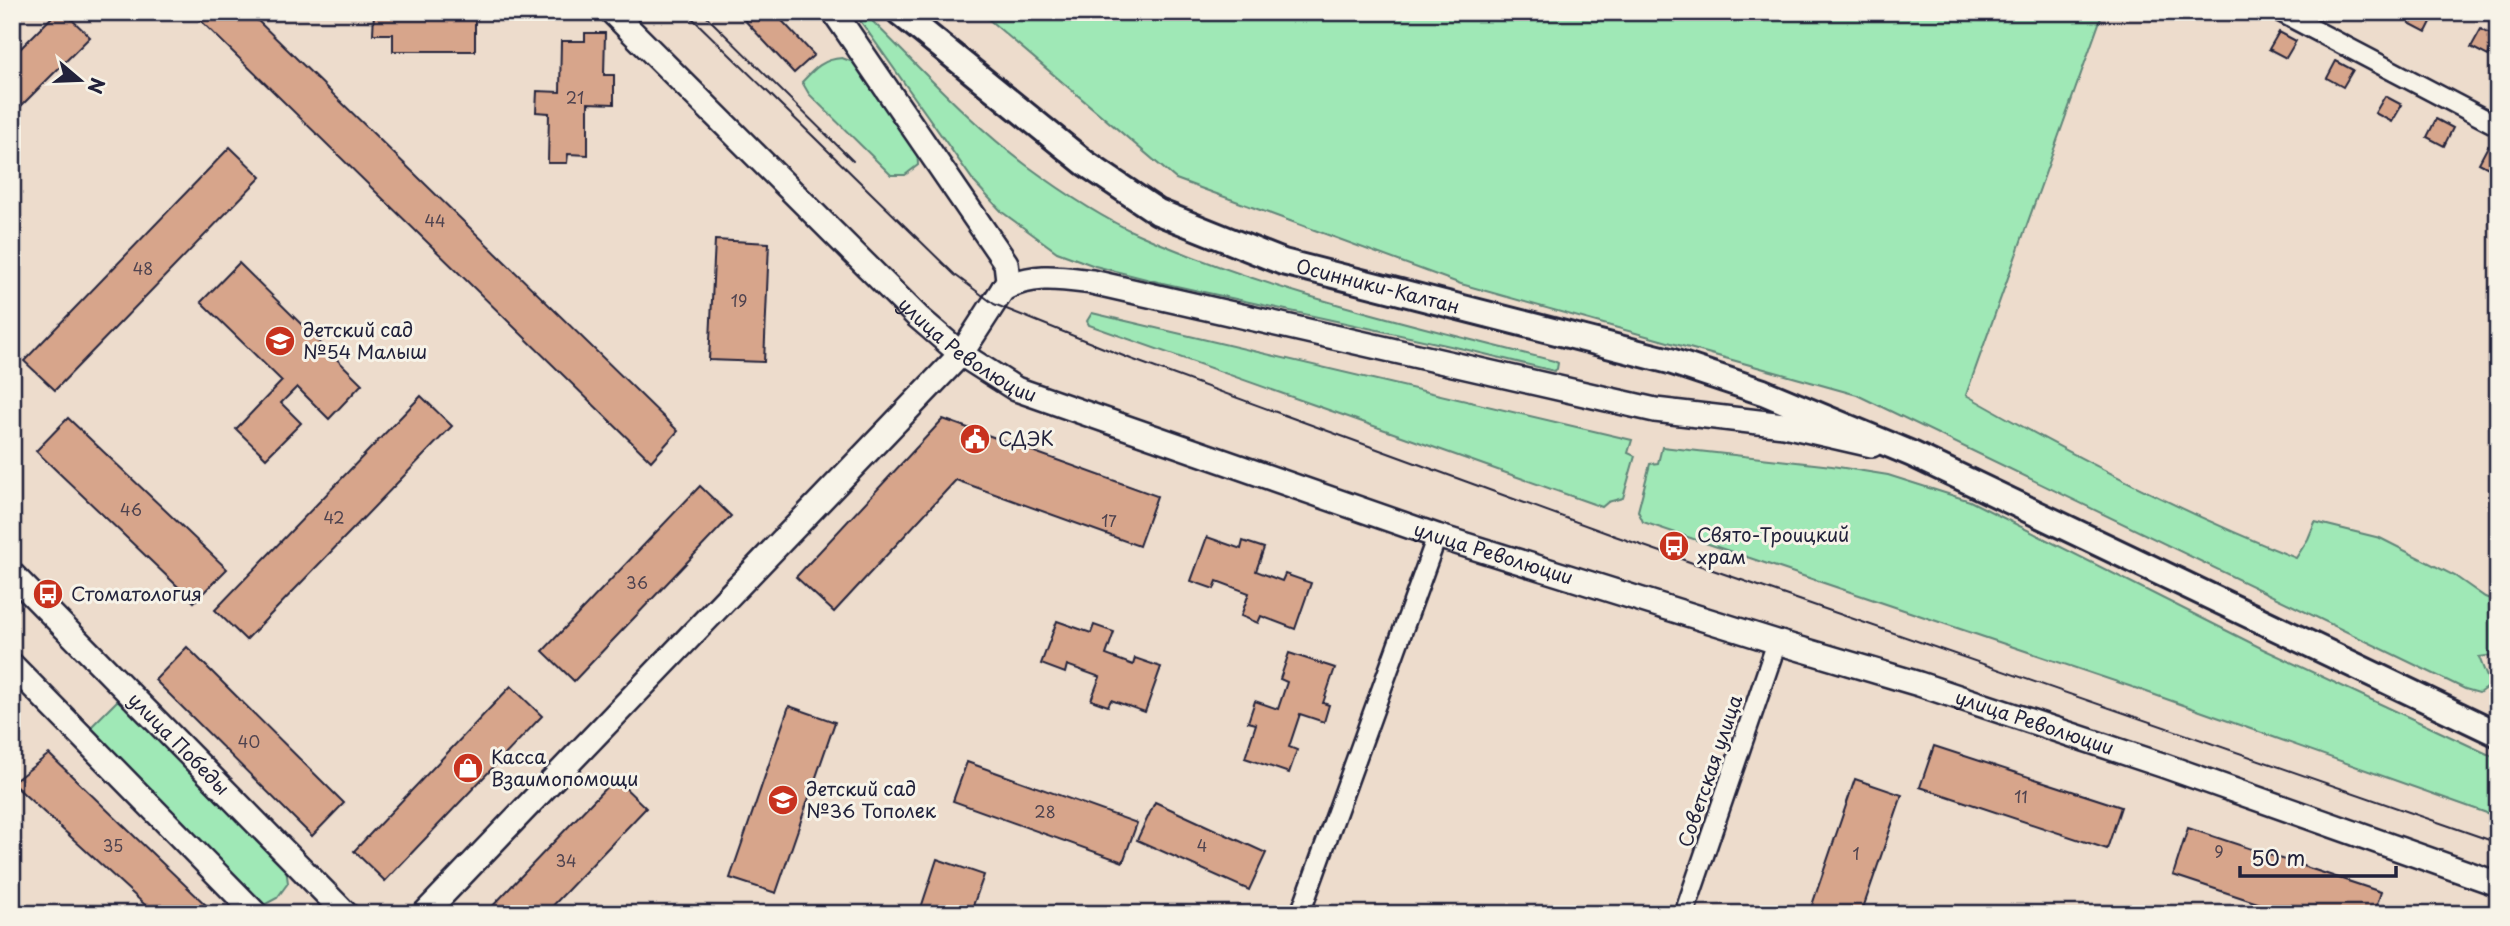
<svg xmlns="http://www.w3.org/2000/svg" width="2510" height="926" font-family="'Playpen Sans',sans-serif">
	<rect width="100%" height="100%" fill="#eddccc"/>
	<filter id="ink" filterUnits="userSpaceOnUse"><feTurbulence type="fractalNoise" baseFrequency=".0143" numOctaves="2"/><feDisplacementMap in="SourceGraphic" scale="14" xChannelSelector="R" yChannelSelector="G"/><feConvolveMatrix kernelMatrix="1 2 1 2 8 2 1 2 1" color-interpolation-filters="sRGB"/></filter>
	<g filter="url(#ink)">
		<g fill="#9fe8b6" stroke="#608578" stroke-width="2">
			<path d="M 854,12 L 863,12 C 916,63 966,120 1026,165 C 1060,190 1099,217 1138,234 C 1271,293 1415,325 1554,361 L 1558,363 L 1557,369 L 1554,371 L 1464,349 L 1158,282 L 1095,266 L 1057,252 L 1002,212 L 975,183 Z"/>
			<path d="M 980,12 L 2103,12 L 1966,395 C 2073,456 2182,513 2296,558 L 2308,539 L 2315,522 L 2380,538 L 2455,576 L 2485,597 L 2498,602 L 2498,659 L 2486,656 L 2479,657 L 2490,685 L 2479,693 L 2465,689 L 1857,395 L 1461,284 L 1176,179 Z"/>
			<path d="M 842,58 L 864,66 L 917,145 L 918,165 L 905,175 L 891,175 L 809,94 L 802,82 C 814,69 823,59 842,58 Z"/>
			<polygon points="1092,313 1632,440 1628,453 1635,456 1623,498 1608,502 1602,507 1089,325 1087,321"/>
			<polygon points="1662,447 1832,466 1888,475 1970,501 2263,649 2498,759 2498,817 2141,690 1643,522 1638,511 1650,464 1658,463"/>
			<polygon points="120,698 286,868 288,883 277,898 262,906 87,731"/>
		</g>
		<g fill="#d7a58b" stroke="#22223b" stroke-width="2">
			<polygon points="57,12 64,12 90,37 12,115 12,57"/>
			<polygon points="192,12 249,12 678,431 651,461"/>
			<polygon points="374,12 511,12 511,15 475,15 475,51 393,51 393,34 373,34"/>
			<polygon points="737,12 774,12 814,55 794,73"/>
			<polygon points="2415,12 2435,14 2426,32 2409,23"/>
			<polygon points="2481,29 2497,38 2488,56 2471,47"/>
			<polygon points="2279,32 2296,41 2286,58 2269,49"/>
			<polygon points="585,33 605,33 604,75 614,75 614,104 588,103 588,155 568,154 567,163 548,163 549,113 536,112 537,91 560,92 561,41 585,41"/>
			<polygon points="2336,61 2353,70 2343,87 2327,78"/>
			<polygon points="2385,96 2402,105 2392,122 2375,113"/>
			<polygon points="2436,119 2453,128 2444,146 2427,137"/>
			<polygon points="2488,146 2498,151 2496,172 2479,163"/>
			<polygon points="230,147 261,177 55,390 24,361"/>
			<polygon points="715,240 769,243 764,362 709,360"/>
			<polygon points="239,263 362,384 329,419 297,387 281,403 301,423 266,458 236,429 282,381 201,302"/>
			<polygon points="421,396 452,426 246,640 215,610"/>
			<polygon points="68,418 227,569 194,602 36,451"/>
			<polygon points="943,419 1157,496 1139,546 956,480 834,612 796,577"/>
			<polygon points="700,486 731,516 574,681 543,651"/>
			<polygon points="1207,537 1241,549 1243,541 1264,548 1256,571 1282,581 1285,574 1311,583 1295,629 1261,616 1258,623 1241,616 1249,593 1217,581 1214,589 1191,581"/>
			<polygon points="1057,621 1091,633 1094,625 1114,632 1106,655 1133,665 1135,658 1161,667 1145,712 1111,700 1108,706 1091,700 1100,677 1067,665 1065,673 1041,664"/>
			<polygon points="187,647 344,803 312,836 155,680"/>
			<polygon points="1289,653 1335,668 1323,703 1329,705 1324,722 1300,714 1289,747 1297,750 1289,773 1245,758 1256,724 1248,722 1255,701 1278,709 1287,682 1280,679"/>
			<polygon points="511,686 542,716 385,881 354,851"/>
			<polygon points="789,706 835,722 776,893 730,878"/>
			<polygon points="1934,746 2121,807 2107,849 1920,787"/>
			<polygon points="49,754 210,909 205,914 155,914 12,783"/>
			<polygon points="967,762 1137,823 1123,862 953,801"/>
			<polygon points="615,778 646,808 545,914 485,914"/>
			<polygon points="1855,779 1902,795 1861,914 1809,914"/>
			<polygon points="1155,802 1266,853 1249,890 1137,840"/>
			<polygon points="2188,828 2381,892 2374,914 2291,914 2173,875"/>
			<polygon points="937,859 984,875 970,914 919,914"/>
		</g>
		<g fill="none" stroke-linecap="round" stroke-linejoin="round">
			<g stroke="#22223b" stroke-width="23">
				<g id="minor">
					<polyline points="2280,12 2498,126"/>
					<polyline points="1300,914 1437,536"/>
					<polyline points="1684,914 1777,642"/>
				</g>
			</g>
			<g stroke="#22223b" stroke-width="28">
				<g id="tertiary">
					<path id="s1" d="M 612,12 L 918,317 L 961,354 L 1016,389 L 1437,536 L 1777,642 L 1919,684 L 2165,766 L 2498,884"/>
					<path d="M 834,12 L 1006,263 L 1008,280 L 1003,289 C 1033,273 1060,278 1092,282 L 1655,410 L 1784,425 L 1872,445"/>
					<path id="s2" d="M 12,574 L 346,914"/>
					<polyline points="12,665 256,914"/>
					<polyline points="424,914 961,354 1003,289"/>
				</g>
			</g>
			<g stroke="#22223b" stroke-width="30">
				<g id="secondary">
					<path id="s3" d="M 899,12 L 1085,163 L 1158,212 L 1283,262 L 1670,361 L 1763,392 L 1912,454 L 2498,734"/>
				</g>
			</g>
			<use href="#minor" stroke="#f7f3e8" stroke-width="18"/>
			<use href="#tertiary" stroke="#f7f3e8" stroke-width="23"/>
			<use href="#secondary" stroke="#f7f3e8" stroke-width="24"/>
			<g stroke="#22223b" stroke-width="2">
				<polyline points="686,12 955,275 994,304 1131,359 1615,536 2498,843"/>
				<polyline points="702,12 853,161"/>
			</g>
		</g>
	</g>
	<defs>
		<g id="school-disc" transform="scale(1.575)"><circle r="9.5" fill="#c8321e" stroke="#f7f3e8"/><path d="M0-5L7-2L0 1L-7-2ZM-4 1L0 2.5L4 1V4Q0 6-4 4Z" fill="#fff"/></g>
		<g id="civic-disc" transform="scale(1.575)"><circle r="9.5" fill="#c8321e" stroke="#f7f3e8"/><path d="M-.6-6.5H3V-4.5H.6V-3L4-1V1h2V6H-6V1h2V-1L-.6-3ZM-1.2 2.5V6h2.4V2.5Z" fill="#fff"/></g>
		<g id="bus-disc" transform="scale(1.575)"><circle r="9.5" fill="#c8321e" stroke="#f7f3e8"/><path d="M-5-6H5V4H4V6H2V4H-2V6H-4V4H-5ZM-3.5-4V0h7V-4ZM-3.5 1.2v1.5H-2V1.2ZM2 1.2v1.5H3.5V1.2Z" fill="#fff"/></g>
		<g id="shop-disc" transform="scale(1.575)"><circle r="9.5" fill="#c8321e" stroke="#f7f3e8"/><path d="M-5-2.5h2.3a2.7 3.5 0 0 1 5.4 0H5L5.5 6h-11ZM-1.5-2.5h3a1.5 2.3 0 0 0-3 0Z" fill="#fff"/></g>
	</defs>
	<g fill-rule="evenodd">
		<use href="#school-disc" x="280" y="341"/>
		<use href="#civic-disc" x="975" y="439"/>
		<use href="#bus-disc" x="1674" y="546"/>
		<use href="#bus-disc" x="48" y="594"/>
		<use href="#shop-disc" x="468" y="768"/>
		<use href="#school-disc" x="783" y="800"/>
	</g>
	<g text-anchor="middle" stroke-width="6" stroke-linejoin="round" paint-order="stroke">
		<g font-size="16" fill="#4f434f">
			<text x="575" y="104">21</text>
			<text x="435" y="227">44</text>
			<text x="143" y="275">48</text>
			<text x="739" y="307">19</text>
			<text x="131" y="516">46</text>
			<text x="334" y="524">42</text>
			<text x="1109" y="527">17</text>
			<text x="637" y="589">36</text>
			<text x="249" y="748">40</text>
			<text x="2021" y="803">11</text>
			<text x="1045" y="818">28</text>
			<text x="113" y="852">35</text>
			<text x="1202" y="852">4</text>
			<text x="2219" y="858">9</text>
			<text x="1856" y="860">1</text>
			<text x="566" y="867">34</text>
		</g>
		<g font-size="19" fill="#22223b" stroke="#f7f3e8">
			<text dy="7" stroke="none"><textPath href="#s3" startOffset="560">Осинники-Калтан</textPath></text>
			<text dy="7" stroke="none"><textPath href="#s1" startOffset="492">улица Революции</textPath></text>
			<text dy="7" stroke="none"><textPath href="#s1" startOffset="1059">улица Революции</textPath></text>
			<text dy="7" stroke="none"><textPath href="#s1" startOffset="1626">улица Революции</textPath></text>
			<text dy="7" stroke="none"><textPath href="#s2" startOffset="238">улица Победы</textPath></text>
			<text transform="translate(1710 771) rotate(-71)" y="7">Советская улица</text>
		</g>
		<g font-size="19" fill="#22223b" stroke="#f7f3e8" text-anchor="start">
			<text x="303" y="337">детский сад<tspan x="303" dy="22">№54 Малыш</tspan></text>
			<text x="998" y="446">СДЭК</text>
			<text x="1697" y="542">Свято-Троицкий<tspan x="1697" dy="22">храм</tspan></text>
			<text x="71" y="601">Стоматология</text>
			<text x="491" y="764">Касса<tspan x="491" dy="22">Взаимопомощи</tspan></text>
			<text x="806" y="796">детский сад<tspan x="806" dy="22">№36 Тополек</tspan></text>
		</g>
	</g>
	<rect width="2510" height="926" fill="none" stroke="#f7f3e8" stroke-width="42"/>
	<rect x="21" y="21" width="2468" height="884" fill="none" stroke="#22223b" stroke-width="2.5" filter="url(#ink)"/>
	<g transform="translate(80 80) rotate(109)" stroke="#f7f3e8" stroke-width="5" paint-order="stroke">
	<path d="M0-5L12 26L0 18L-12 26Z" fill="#22223b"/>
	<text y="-10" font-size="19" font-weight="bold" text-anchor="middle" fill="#22223b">N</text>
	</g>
	<path d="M2240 866v10h156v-10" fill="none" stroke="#22223b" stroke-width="3.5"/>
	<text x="2251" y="866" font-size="21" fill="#22223b" stroke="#f7f3e8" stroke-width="5" paint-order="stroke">50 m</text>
</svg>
